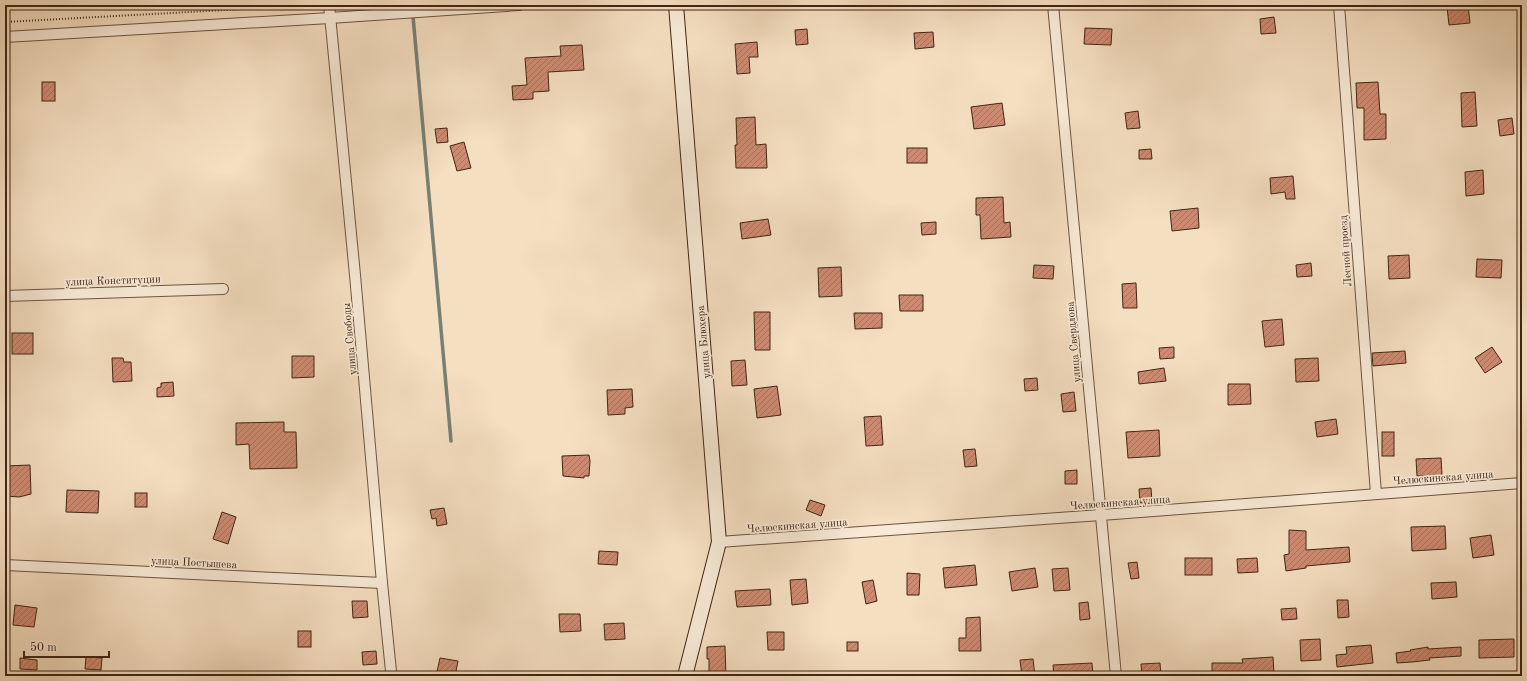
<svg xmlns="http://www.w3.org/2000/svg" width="1527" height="681" font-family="'Old Standard TT',serif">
	<defs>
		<pattern id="building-hatch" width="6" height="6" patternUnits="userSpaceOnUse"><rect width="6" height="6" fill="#cf8b72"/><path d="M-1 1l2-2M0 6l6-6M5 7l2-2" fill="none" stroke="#aa715c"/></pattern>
	</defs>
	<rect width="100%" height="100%" fill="#f5dfc1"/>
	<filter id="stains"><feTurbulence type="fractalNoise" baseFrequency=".005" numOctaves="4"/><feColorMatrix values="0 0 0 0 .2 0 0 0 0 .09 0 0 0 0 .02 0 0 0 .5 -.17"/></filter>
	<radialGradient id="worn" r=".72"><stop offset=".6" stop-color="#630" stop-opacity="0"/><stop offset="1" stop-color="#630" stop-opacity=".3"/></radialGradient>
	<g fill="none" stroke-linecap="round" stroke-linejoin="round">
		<polyline stroke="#788075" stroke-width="3.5" points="412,5 451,441"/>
	</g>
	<g fill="url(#building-hatch)" stroke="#412513">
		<polygon points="1464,5 1468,5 1470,23 1449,25 1447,7"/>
		<polygon points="1274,17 1276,33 1261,34 1260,19"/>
		<polygon points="1085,28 1112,29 1111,45 1084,44"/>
		<polygon points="807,29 808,44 796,45 795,30"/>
		<polygon points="933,32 934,47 915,49 914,33"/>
		<polygon points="757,42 758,57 749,57 750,73 737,74 735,44"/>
		<polygon points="582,45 584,70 548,72 549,91 533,92 533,99 513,100 512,86 527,85 525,58 561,56 560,46"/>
		<rect x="42" y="82" width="13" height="19"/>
		<polygon points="1378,82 1380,114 1386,114 1386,139 1364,140 1364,108 1357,108 1356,83"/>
		<polygon points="1475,92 1477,126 1462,127 1461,93"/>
		<polygon points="1002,103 1005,125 974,129 971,107"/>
		<polygon points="1138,111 1140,128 1127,129 1125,113"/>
		<polygon points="755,117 756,145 766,144 767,168 736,168 735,145 737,145 736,118"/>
		<polygon points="1512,118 1514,134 1500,136 1498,120"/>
		<polygon points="447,128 448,142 437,143 435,129"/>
		<polygon points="464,142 471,168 457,171 450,146"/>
		<rect x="907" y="148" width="20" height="15"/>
		<polygon points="1151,149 1152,159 1139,159 1139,150"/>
		<polygon points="1483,170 1484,194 1466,196 1465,172"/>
		<polygon points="1293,176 1295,199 1286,199 1285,192 1271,194 1270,178"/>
		<polygon points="1003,197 1004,223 1010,222 1011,237 981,239 980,215 976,215 976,198"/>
		<polygon points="1198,208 1199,228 1172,231 1170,211"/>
		<polygon points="768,219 771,235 742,239 740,223"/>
		<polygon points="936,222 936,234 922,235 921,223"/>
		<polygon points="1409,255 1410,278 1389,279 1388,256"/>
		<polygon points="1477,259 1502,260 1501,278 1476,277"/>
		<polygon points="1311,263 1312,276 1297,277 1296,265"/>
		<polygon points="1034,265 1054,266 1053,279 1033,278"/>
		<polygon points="841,267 842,296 819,297 818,268"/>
		<polygon points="1136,283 1137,308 1123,308 1122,284"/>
		<polygon points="899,295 923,295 923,311 900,311"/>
		<polygon points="754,312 770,312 770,350 755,350"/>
		<polygon points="854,313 882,313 882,328 855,329"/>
		<polygon points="1282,319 1284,345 1265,347 1262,321"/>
		<rect x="12" y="333" width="21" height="21"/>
		<polygon points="1174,347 1174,358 1160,359 1159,348"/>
		<polygon points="1492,347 1502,362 1485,373 1475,358"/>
		<polygon points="1405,351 1406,363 1373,366 1372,353"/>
		<polygon points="292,356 314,356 314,377 292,378"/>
		<polygon points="112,358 123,358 124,362 131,362 132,381 113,382"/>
		<polygon points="1318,358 1319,381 1296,382 1295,359"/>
		<polygon points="745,360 747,385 732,386 731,361"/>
		<polygon points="1164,368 1166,381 1139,384 1138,372"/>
		<polygon points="1037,378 1038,390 1025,391 1024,379"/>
		<polygon points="173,382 174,396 157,397 157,388 161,387 161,383"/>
		<polygon points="1228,384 1250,384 1251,404 1228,405"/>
		<polygon points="777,386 781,415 757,418 754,389"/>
		<polygon points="632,389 633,407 625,408 625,414 608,415 607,390"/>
		<polygon points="1074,392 1076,411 1063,412 1061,394"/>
		<polygon points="881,416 883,445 866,446 864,417"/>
		<polygon points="1336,419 1338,434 1317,437 1315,422"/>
		<polygon points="284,422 284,432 296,432 297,468 250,469 249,444 236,445 236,423"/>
		<polygon points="1159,430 1160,456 1128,458 1126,432"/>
		<rect x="1382" y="432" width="12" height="24"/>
		<polygon points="975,449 977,466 965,467 963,450"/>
		<polygon points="589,455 590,461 589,476 584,476 584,478 563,476 562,456"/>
		<polygon points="1441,458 1442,475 1417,476 1416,459"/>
		<polygon points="30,465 31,494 19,497 6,496 5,466"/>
		<polygon points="1077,470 1077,484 1065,484 1065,471"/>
		<polygon points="1151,488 1152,502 1140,503 1139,489"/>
		<polygon points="67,490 99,491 98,513 66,512"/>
		<rect x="135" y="493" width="12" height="14"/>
		<polygon points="810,500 825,505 821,516 806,510"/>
		<polygon points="444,508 447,524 437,526 436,518 432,519 430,510"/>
		<polygon points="222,512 236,517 228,544 213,539"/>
		<polygon points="1445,526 1446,549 1412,551 1411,527"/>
		<polygon points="1289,530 1306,531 1306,550 1349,547 1350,562 1306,566 1306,568 1286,571 1284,555 1289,554"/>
		<polygon points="1491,535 1494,555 1473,558 1470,538"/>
		<polygon points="599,551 618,552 617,565 598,564"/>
		<rect x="1185" y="558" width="27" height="17"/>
		<polygon points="1257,558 1258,572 1238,573 1237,559"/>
		<polygon points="1137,562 1139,578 1131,579 1128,563"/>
		<polygon points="975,565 977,585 945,588 943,568"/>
		<polygon points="1035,568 1038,587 1012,591 1009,572"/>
		<polygon points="1068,568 1070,590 1054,591 1052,569"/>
		<polygon points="907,573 920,574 919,595 907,595"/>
		<polygon points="806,579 808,603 792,605 790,580"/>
		<polygon points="873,580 877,601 866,604 862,582"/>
		<polygon points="1456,582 1457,597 1432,599 1431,583"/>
		<polygon points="770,589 771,605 737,607 735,591"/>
		<polygon points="1337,600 1348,600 1349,617 1338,618"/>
		<polygon points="352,601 367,601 368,617 353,618"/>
		<polygon points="1088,602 1090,619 1080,620 1079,603"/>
		<polygon points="15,605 37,608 34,627 13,625"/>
		<polygon points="1296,608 1297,619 1282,620 1281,609"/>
		<polygon points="559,614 580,614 581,631 560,632"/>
		<polygon points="980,617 981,651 959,651 959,638 966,638 966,618"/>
		<polygon points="624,623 625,639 605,640 604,624"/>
		<rect x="298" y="631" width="13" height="16"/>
		<polygon points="767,632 784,632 784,650 768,650"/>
		<polygon points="1320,639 1321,660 1301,661 1300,640"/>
		<polygon points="1514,639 1514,657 1479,658 1479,640"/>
		<rect x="847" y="642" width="11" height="9"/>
		<polygon points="1371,645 1373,663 1337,667 1336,655 1347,654 1346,647"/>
		<polygon points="725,646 726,676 709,676 709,659 707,659 707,647"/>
		<polygon points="1428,647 1428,649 1461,647 1461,656 1429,658 1430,660 1412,662 1397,663 1396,653 1411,651 1410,650"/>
		<polygon points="376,651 377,664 363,665 362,652"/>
		<polygon points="86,657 102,658 101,670 85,669"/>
		<polygon points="1273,657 1274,674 1212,676 1212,663 1243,663 1242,659"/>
		<polygon points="20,658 37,660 37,670 20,669"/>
		<polygon points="440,658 458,661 455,676 436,676"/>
		<polygon points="1033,659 1035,676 1022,676 1020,660"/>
		<polygon points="1092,663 1093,676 1054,676 1053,665"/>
		<polygon points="1160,663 1161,676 1142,676 1141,664"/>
	</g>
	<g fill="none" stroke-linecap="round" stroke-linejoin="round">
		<g stroke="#6e543e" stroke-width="12">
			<g id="street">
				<polyline points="329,5 355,275 382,583 391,671"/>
				<polyline points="1053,5 1116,676"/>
				<polyline points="1339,5 1376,494"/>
				<polyline points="5,37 330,18 519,5"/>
				<polyline points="5,296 223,289"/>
				<polyline points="719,542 1101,515 1522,483"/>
				<polyline points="5,565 382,583"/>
			</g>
		</g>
		<g stroke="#412513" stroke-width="16">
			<polyline id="secondary" points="676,5 719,542 685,676"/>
		</g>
		<polyline stroke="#412513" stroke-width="2" stroke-dasharray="1 2" stroke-linecap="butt" points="5,22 318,5"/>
		<use href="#street" stroke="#f8ead7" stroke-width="10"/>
		<use href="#secondary" stroke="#f8ead7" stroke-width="14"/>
	</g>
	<g text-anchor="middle" stroke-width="3.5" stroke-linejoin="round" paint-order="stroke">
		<g font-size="11" fill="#412513" stroke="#f8ead7">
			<text transform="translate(1345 251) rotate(-94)" y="4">Лесной проезд</text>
			<text transform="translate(113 280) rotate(-2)" y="4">улица Конституции</text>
			<text transform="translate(349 339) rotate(-95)" y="4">улица Свободы</text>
			<text transform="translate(703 342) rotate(-95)" y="4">улица Блюхера</text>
			<text transform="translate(1073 342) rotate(-95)" y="4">улица Свердлова</text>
			<text transform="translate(1443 477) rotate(-4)" y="4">Челюскинская улица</text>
			<text transform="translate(1120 502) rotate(-4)" y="4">Челюскинская улица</text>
			<text transform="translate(797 525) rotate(-4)" y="4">Челюскинская улица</text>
			<text transform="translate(194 562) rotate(3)" y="4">улица Постышева</text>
		</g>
	</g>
	<rect width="1527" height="681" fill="none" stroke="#f5dfc1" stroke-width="20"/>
	<rect x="6" y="6" width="1515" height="669" fill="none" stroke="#412513" stroke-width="2"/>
	<rect x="10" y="10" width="1507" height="661" fill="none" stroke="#412513"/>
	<path d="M24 651v6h85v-6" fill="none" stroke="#412513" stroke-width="2"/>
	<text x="30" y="651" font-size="12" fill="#412513" stroke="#f8ead7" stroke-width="3" paint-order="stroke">50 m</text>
	<rect width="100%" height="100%" filter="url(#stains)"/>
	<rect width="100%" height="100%" fill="url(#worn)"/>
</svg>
